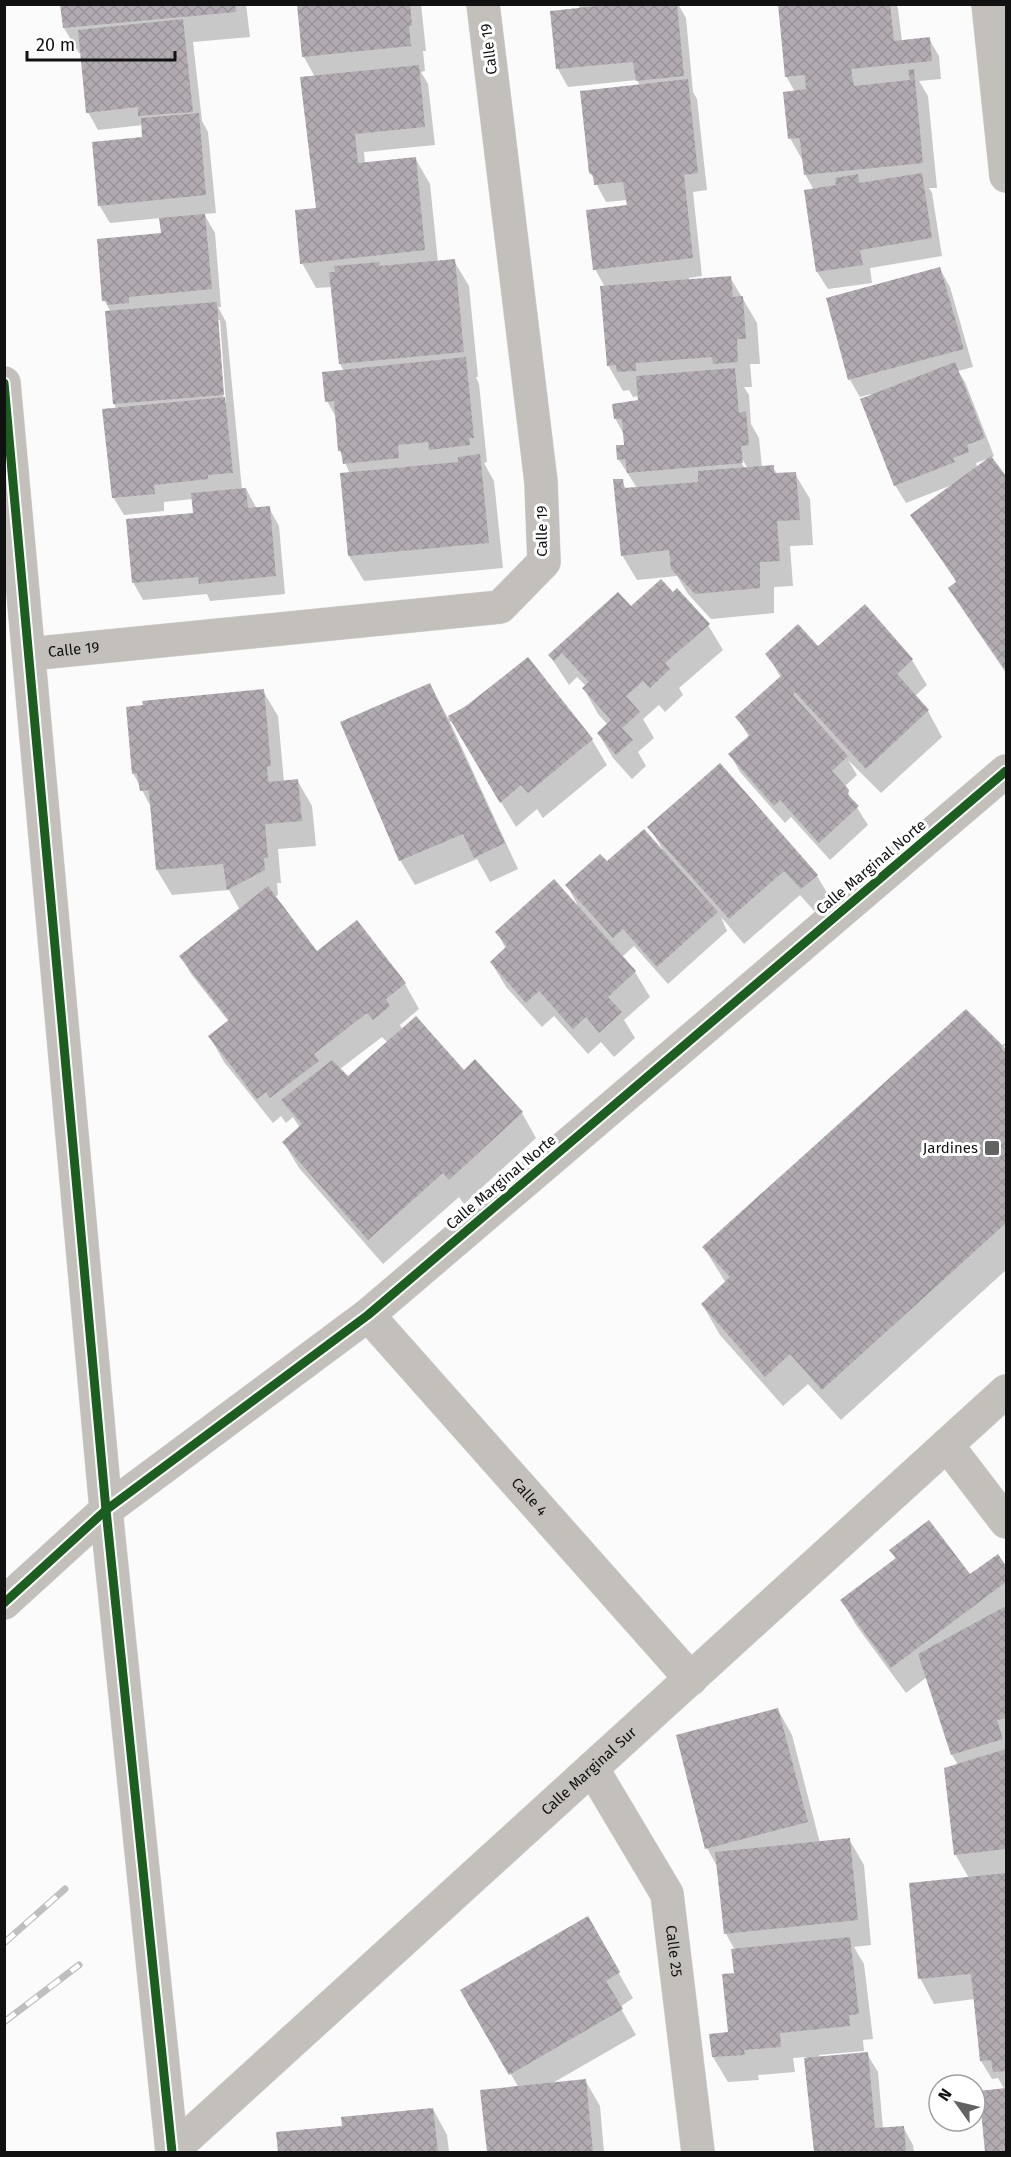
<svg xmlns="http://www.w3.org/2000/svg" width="1011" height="2157" font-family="'Fira Sans',sans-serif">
	<defs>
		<pattern id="building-cross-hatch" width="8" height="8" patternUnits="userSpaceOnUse" patternTransform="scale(1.5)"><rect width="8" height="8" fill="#b2acb2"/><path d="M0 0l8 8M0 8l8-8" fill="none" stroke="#989398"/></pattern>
	</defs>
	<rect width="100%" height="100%" fill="#fcfbfc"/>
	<g fill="#0003" fill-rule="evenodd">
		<path d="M 62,4 L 246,4 L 250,37 L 193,42 L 202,121 L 208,132 L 216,213 L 204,214 L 215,233 L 221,307 L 218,307 L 226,322 L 242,490 L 246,489 L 256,507 L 269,508 L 279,526 L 285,594 L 210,601 L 207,594 L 143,600 L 133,582 L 195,514 L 193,499 L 164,502 L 164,511 L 124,515 L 113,497 L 117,409 L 114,404 L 107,313 L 111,312 L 104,300 L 163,235 L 161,218 L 110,223 L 99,205 L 144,139 L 143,125 L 98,130 L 88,112 L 82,53 L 79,53 L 64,28 ZM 217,320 L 220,320 L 226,403 L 224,403 Z"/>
		<polygon points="299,4 421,4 426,51 423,51 425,71 421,72 428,84 435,145 364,152 365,164 415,158 430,184 438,262 454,261 469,286 478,377 476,377 479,384 487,462 484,463 494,481 503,568 364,581 349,556 341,474 350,474 340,451 337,419 327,401 344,371 340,364 332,287 316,288 302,263 318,209 315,77 304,57"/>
		<path d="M 578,4 L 678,4 L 686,18 L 693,92 L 697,99 L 707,190 L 693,192 L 702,276 L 689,278 L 689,280 L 730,277 L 757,323 L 760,364 L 750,364 L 752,387 L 744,387 L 749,395 L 751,424 L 759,438 L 762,468 L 773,467 L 777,474 L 795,474 L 810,499 L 813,545 L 790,546 L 793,586 L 774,587 L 774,613 L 711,619 L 688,594 L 677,576 L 637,580 L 622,555 L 622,481 L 626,489 L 637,488 L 619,460 L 617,447 L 625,446 L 624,435 L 615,418 L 640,401 L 640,396 L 633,397 L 629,390 L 623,391 L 608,365 L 605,287 L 595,269 L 628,206 L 627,200 L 606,202 L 590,172 L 640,86 L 637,80 L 568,87 L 558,69 L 552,12 L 580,9 ZM 740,455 L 748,469 L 745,469 L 738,457 Z"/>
		<polygon points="779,4 896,4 898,9 902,41 929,39 939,56 941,79 919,81 928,96 937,188 929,188 932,193 942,256 870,268 872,283 828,289 817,272 814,190 805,174 804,163 790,138 795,92 786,76"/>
		<path d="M 940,269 L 950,287 L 973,367 L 958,371 L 965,382 L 994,456 L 991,458 L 1006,479 L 1006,673 L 965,613 L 950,588 L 957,583 L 912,515 L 952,485 L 906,503 L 895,485 L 871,394 L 860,397 L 850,380 ZM 987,459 L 987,460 L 977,467 L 976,463 Z"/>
		<polygon points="631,608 708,625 723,650 679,688 683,695 665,712 659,705 643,719 654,738 638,752 646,766 632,779 613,758 598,733 608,725 598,714 584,689 586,686 577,677 569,685 550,656"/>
		<polygon points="818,648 912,660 927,685 915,696 928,711 942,737 881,793 848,760 857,775 844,787 868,825 830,860 791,817 785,823 740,772 730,754 749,737 737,717 781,678 767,654"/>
		<polygon points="430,685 448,718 466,707 592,740 607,765 543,818 537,809 516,827 452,721 450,722 518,869 490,882 477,859 415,885 400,860"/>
		<path d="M 263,691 L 278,716 L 284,782 L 297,780 L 312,806 L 316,846 L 278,849 L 281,883 L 277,883 L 278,895 L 274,897 L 317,953 L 405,984 L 419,1009 L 400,1025 L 403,1030 L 464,1072 L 475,1062 L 522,1113 L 536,1138 L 464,1204 L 459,1197 L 383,1264 L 299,1168 L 284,1143 L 300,1128 L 293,1117 L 286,1123 L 281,1116 L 273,1123 L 224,1062 L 210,1037 L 229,1022 L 191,974 L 181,956 L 240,910 L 229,890 L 172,895 L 157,870 L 152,809 L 133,773 ZM 382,1037 L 388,1043 L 348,1078 L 340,1069 Z"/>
		<polygon points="649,827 817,876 832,901 816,913 800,895 744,944 721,917 727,931 668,984 634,946 622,957 635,972 650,997 624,1020 635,1038 614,1057 601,1042 588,1054 554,1016 542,1027 506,987 491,962 506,949 497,932 580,910 567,885 607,863 663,850"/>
		<polygon points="1006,1049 1006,1270 841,1420 808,1384 783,1406 720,1335 702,1304 726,1283 704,1248"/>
		<polygon points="891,1550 970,1576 997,1556 1006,1568 1006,2152 986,2152 981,2092 1005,2090 998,2078 992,2079 981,2061 975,1999 934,2004 920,1978 969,1878 955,1854 958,1765 952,1755 927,1677 906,1693 856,1625 842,1600 896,1559"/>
		<polygon points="778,1710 792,1735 820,1843 849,1839 864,1865 871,1945 854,1947 864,1964 873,2039 863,2040 864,2051 819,2055 820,2058 867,2054 878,2072 883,2129 903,2127 913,2145 914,2152 815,2152 806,2057 793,2058 795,2072 758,2075 759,2080 728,2082 713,2057 711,2036 729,2034 735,1974 735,1950 726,1934 718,1868 707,1848"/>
		<polygon points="588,1919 633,1998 620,2007 636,2035 551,2084 585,2080 600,2106 604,2152 488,2152 482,2091 519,2088 462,1991"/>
		<polygon points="433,2109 447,2135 449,2152 280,2152 278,2133 344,2127"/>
	</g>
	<g fill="url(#building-cross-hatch)">
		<polygon points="60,4 235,4 236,12 63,28"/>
		<polygon points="297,4 410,4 412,25 409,26 411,46 302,57"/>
		<polygon points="616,4 677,4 684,76 636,81 633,62 556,69 550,11"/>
		<polygon points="778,4 890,4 894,41 930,37 932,61 851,69 854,86 910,80 908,70 914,69 923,163 804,175 800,140 799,138 788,139 783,92 806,89 805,77 804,75 785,77"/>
		<polygon points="183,19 193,112 138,116 138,107 86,113 78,30"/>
		<polygon points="419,65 425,127 355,134 358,163 416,157 425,250 300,264 295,210 316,208 300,77"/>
		<polygon points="688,79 698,173 684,175 693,258 593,270 586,210 627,205 623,182 594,185 593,175 589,173 580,91"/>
		<polygon points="199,113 206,195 98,206 92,142 142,137 141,118"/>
		<polygon points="922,173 932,238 860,250 863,265 816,272 804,190 836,185 835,178 858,174 859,183"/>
		<polygon points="205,214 212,289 129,297 129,303 107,305 107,301 102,301 97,239 161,233 159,218"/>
		<polygon points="455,259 464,352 339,364 329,272 335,272 334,266 380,262 379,266"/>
		<polygon points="940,267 964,349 848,380 826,298"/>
		<polygon points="731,276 733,297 743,296 746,339 737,339 738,362 713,364 712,357 636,363 636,371 617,372 616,365 607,366 600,286"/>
		<polygon points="217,302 224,395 113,404 105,311"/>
		<polygon points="466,357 474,438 469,438 470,445 429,450 428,442 398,445 399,458 343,464 341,451 338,451 334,401 325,402 322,372"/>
		<polygon points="955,362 985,438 967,445 969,452 953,458 955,462 894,486 860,399"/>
		<polygon points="735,368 739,413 746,411 749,445 741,446 743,463 627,473 625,459 617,460 616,445 624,445 622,419 614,419 612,404 638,400 636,376"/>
		<polygon points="225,397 233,473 208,475 208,479 154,485 155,494 112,498 102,409"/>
		<polygon points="480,454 489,543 348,556 340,473 458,462 458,457"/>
		<polygon points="991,456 1006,476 1006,667 1004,668 948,588 956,582 955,579 910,515"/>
		<polygon points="774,465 774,473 796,472 800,520 777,521 780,561 760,562 760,588 695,594 671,569 669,550 621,556 613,479 623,479 624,488 698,482 698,471"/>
		<polygon points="246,488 248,508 270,506 276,576 199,584 198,577 132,583 126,519 193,513 191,493"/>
		<polygon points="661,579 673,592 677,588 710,624 665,663 670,669 650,688 643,681 626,696 640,712 622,728 633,740 616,755 597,733 611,720 582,688 589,682 562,653 554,661 548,655 618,592 631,606"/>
		<polygon points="865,604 913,659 897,674 929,710 866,769 795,692 793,695 848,756 832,771 849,790 848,795 859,806 819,843 780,800 774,806 728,754 750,735 735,717 782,675 765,654 798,624 818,646"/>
		<polygon points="528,657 593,739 528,793 521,785 500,803 448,716 466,706"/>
		<polygon points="430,683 505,843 474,858 463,834 399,861 340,722"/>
		<polygon points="264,689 271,766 267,767 268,779 269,782 298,779 302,821 265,824 268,858 264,858 265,870 227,890 223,864 156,870 149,793 148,790 140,791 137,773 132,774 126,707 143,705 142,701"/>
		<polygon points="720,763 818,875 801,889 784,871 729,919 647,827"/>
		<polygon points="644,829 718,912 657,967 623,929 613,938 565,885 600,854 607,861"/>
		<polygon points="554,879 636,971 608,997 622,1012 599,1033 586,1017 573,1029 539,991 526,1003 490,962 507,946 495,932"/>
		<polygon points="268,886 317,951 357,920 406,983 386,999 390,1006 373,1020 367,1013 314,1054 319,1061 270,1098 266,1092 257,1099 208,1036 229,1020 179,956"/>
		<polygon points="966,1009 1005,1048 1006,1047 1006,1223 822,1390 790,1354 765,1377 701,1304 730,1277 702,1247"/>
		<polygon points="416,1016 464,1070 475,1059 523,1112 449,1180 443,1173 368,1240 282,1142 302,1124 281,1100 332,1060 348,1076"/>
		<polygon points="929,1520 970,1574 998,1554 1006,1566 1006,1582 891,1668 840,1600 896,1558 889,1550"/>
		<polygon points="1006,1606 1006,1718 997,1720 1003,1739 951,1755 918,1654"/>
		<polygon points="778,1708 808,1822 705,1849 676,1735"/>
		<polygon points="1006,1749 1006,1849 954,1855 944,1768"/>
		<polygon points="850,1838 858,1920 724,1934 715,1852"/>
		<polygon points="1006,1873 1006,2071 993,2072 991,2060 980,2061 971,1974 918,1979 909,1883"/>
		<polygon points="588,1916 620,1972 606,1981 623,2009 509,2075 460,1990"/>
		<polygon points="850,1937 859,2014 849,2015 850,2026 780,2033 781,2047 744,2050 745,2055 712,2057 709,2034 728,2032 722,1974 734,1973 731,1949"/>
		<polygon points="868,2052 875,2128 904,2126 906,2152 814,2152 804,2058"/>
		<polygon points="586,2079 593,2152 487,2152 480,2090"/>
		<polygon points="1006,2088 1006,2152 985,2152 979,2091"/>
		<polygon points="433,2108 438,2152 278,2152 276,2132 342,2126 341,2117"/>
	</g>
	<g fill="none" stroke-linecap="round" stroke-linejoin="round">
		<g stroke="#d7d6d7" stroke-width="34">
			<g id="minor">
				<polyline points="988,4 1006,176"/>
				<polyline points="4,383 106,1510 172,2152"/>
				<path id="s1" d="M 29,654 L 500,607 L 544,562 L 541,482 L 483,4"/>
				<path id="s2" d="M 368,1315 L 691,1679"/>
				<polyline points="947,1445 1006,1522"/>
				<polyline points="4,1603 106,1510 368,1315 1006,771"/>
				<path id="s3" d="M 592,1768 L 667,1894 L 698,2152"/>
				<path id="s4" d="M 172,2151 L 1006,1391"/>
			</g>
		</g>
		<use href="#minor" stroke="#c3bfbb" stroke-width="33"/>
		<g stroke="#c0bfbe" stroke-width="7">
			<g id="rail">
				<polyline points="1005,1048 1006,1047"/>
				<polyline points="4,1943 65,1889"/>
				<polyline points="4,2022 79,1965"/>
			</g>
		</g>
		<use href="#rail" stroke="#fff" stroke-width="4.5" stroke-dasharray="14" stroke-linecap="butt"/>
		<g stroke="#fff" stroke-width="13">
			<g id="cycleway">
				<polyline points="4,383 106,1510 172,2152"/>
				<polyline points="4,1603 106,1510 368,1315 1006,771"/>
			</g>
		</g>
		<use href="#cycleway" stroke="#1b5e20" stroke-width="9"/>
	</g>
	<rect fill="#646364" stroke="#fff" stroke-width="2" x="984" y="1140" width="16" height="16" rx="3"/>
	<g text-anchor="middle" stroke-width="6" stroke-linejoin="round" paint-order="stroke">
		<g font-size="15" fill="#121112" stroke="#fff">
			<text transform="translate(489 49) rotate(-97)" y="5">Calle 19</text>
			<text transform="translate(542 531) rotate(-90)" y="5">Calle 19</text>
			<text dy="5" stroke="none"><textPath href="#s1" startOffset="45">Calle 19</textPath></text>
			<text transform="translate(871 867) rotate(-40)" y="5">Calle Marginal Norte</text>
			<text transform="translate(501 1182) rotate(-40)" y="5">Calle Marginal Norte</text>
			<text dy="5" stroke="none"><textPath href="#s2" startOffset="243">Calle 4</textPath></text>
			<text dy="5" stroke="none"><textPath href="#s4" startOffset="564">Calle Marginal Sur</textPath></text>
			<text dy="5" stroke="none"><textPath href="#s3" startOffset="204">Calle 25</textPath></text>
		</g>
		<g font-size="15" fill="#121112" stroke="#fff" text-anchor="end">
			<text x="978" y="1153">Jardines</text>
		</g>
	</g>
	<rect width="1011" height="2157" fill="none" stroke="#121112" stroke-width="12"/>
	<g transform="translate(957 2103) rotate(304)"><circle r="28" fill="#ffffff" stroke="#a0a0a0" stroke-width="1.5"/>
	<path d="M0-4.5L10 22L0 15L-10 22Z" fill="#646364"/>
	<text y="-9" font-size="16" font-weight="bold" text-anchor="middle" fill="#121112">N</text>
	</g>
	<path d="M27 51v9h148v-9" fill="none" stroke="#121112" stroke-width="3"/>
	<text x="36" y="51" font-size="18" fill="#121112" stroke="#ffffff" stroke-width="4.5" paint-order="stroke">20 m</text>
</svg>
